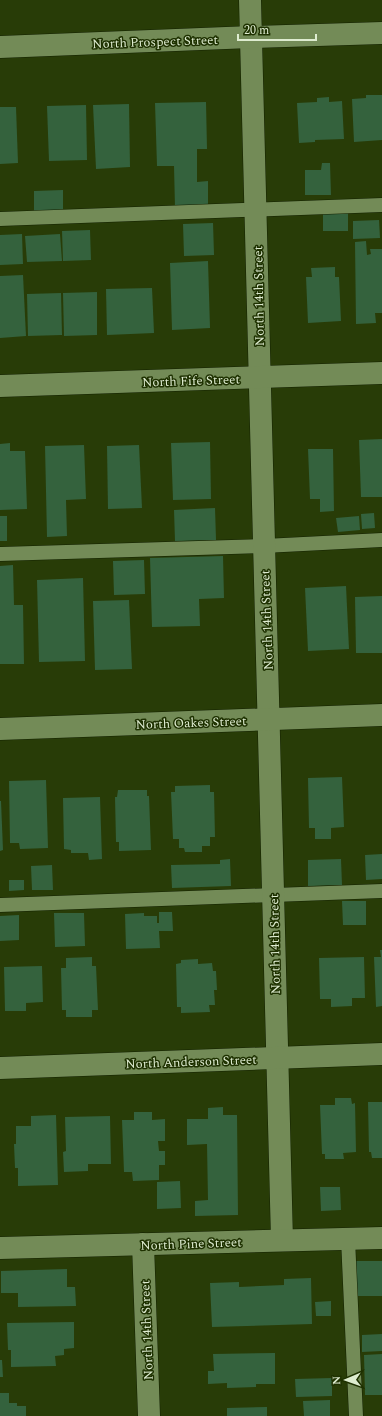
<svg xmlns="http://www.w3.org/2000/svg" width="382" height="1416" font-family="Spectral,serif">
	<rect width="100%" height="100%" fill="#283c07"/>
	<g fill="#34623d">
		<polygon points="366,95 382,95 382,140 354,142 352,99 366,98"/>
		<polygon points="329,97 329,102 342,101 344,139 315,140 315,142 299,143 297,103 317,102 317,98"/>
		<polygon points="206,102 207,149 197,149 197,182 208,181 208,208 175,208 174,166 157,166 155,103"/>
		<polygon points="129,104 130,167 96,169 93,105"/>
		<polygon points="86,105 87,160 49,161 47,106"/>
		<polygon points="0,107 16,107 18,163 0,164"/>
		<polygon points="322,163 330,163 331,195 305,195 305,170 321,170"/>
		<polygon points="63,190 63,211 34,212 34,191"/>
		<rect x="323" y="213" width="25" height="18"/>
		<polygon points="379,220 380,238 353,239 353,221"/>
		<polygon points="213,223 214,255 184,256 183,224"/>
		<polygon points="90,230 91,260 63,261 62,231"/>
		<polygon points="22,234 23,264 0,265 0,235"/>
		<polygon points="60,234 62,261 27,262 25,236"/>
		<polygon points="366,241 367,255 371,254 370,249 382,249 382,313 375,313 376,323 356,324 355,242"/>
		<polygon points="208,261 210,328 172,330 170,263"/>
		<polygon points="335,267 335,277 339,277 341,321 308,323 306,277 312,277 311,268"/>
		<polygon points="23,275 26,336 0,338 0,276"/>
		<polygon points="152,288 154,333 107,335 106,289"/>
		<polygon points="97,292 97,335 64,336 63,293"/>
		<polygon points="61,293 62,335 28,336 27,294"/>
		<polygon points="382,439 382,497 361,497 359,440"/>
		<polygon points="210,442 211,499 173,500 171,443"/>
		<polygon points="10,443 10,451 25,451 27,509 0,510 0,444"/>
		<polygon points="84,445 86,499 66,500 67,536 47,537 45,446"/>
		<polygon points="139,445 142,508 108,509 107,446"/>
		<polygon points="308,449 333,449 334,511 320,512 320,499 310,499"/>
		<polygon points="215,508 216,540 175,541 174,510"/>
		<polygon points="374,513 375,528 362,529 361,514"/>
		<rect x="0" y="516" width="7" height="25"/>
		<polygon points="359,516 360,530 338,532 336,518"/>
		<polygon points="223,556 224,598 199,599 200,626 152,627 150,558"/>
		<polygon points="144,560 145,594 114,595 113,561"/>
		<polygon points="13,565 14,605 23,605 24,664 0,664 0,566"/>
		<polygon points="83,578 85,661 39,662 37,580"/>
		<polygon points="346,586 349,649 308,651 305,588"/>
		<polygon points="382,596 382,653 356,653 355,597"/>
		<polygon points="129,600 132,669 95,670 93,601"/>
		<polygon points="342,777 344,827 331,828 331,839 315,839 315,828 309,828 308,778"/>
		<polygon points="46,780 48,848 20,849 19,843 10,843 9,781"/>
		<polygon points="210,785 210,792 214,792 215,837 210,837 210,846 202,846 202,852 185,852 184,848 179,848 179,839 173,839 171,792 175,792 175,786"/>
		<polygon points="118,790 147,790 147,796 149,796 151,850 119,851 119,842 116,842 115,797 117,797"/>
		<polygon points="100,797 102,859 89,860 88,853 71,853 71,850 64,849 63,798"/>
		<polygon points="0,801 1,801 3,850 0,851"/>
		<polygon points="382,854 382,879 366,880 365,855"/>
		<polygon points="230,859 231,886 172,888 171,865 220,864 220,860"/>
		<polygon points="341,859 342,885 308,886 308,860"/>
		<polygon points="52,865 53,890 32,890 31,866"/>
		<polygon points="9,880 24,880 24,890 9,891"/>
		<polygon points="342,901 366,901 366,925 343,925"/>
		<polygon points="159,912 172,912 173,931 159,931 160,948 126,949 125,914 144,913 144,916 157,916 157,923 159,923"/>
		<polygon points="54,913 84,913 85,946 55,947"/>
		<polygon points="19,915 19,940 0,941 0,916"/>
		<polygon points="380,950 382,950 382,1006 376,1007 374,957 381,957"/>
		<polygon points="92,957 92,966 96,966 98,1010 92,1010 92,1017 66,1017 66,1010 62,1010 61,968 66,968 66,958"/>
		<polygon points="364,957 365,998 352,998 352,1006 331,1007 331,999 320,999 319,958"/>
		<polygon points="198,959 198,964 212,963 213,971 216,971 217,990 214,990 215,1005 209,1005 210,1012 181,1013 181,1007 177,1007 176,964 181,963 181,960"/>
		<polygon points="42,966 43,1002 26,1003 26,1011 5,1011 4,967"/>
		<polygon points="335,1098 351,1098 352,1104 355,1103 356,1152 343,1153 344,1159 325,1159 325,1154 322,1154 320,1105 335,1105"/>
		<polygon points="368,1102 382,1102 382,1158 372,1158 371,1152 369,1152"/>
		<polygon points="223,1107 223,1115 237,1115 238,1215 195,1216 195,1201 208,1200 207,1144 187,1145 187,1119 208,1119 208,1108"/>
		<polygon points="134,1112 152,1112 152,1120 165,1119 165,1141 158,1141 159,1151 165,1151 165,1165 159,1165 159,1180 133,1181 132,1172 124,1172 122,1120 134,1120"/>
		<polygon points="56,1115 58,1185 18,1186 18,1168 15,1168 14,1144 16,1144 16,1126 31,1126 31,1116"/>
		<polygon points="110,1116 111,1164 88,1164 88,1171 64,1172 63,1152 66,1151 65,1117"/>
		<polygon points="180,1181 181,1208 157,1209 157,1182"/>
		<polygon points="320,1187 340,1187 341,1210 321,1211"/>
		<polygon points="355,1261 382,1261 382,1296 356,1296"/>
		<polygon points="67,1269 67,1287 75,1287 76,1306 18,1307 18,1293 1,1293 1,1271"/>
		<polygon points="311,1278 312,1324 212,1327 210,1283 239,1282 239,1287 284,1285 284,1279"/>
		<polygon points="331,1301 331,1316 316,1316 315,1302"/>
		<polygon points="74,1322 74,1348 64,1349 64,1355 55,1356 56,1366 11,1367 11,1350 8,1350 7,1323"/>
		<polygon points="382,1334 382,1351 362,1352 362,1335"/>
		<polygon points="275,1353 275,1384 256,1384 256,1387 227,1388 227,1383 208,1384 208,1371 214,1371 213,1354"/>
		<polygon points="382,1354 382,1395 365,1395 364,1355"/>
		<polygon points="0,1360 2,1360 3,1377 0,1377"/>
		<polygon points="332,1378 332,1396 296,1397 295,1379"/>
		<polygon points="0,1393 9,1393 9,1403 17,1403 17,1406 26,1406 26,1416 0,1416"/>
		<polygon points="330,1400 330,1416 304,1416 303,1401"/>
		<polygon points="267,1407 267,1416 227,1416 227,1408"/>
	</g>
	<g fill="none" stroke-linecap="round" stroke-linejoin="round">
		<g stroke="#132100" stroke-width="15">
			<g id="service">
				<polyline points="0,219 382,205"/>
				<polyline points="0,554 264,546 382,540"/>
				<polyline points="0,905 382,891"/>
				<polyline points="348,1239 356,1416"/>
			</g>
		</g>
		<g stroke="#132100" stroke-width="23">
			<g id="minor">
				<polyline points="250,0 282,1240"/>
				<polyline points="0,47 251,37 382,33"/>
				<polyline points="0,386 382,373"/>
				<polyline points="0,729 382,715"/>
				<polyline points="0,1068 382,1054"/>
				<polyline points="143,1244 149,1416"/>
				<polyline points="0,1248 382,1238"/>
			</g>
		</g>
		<use href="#service" stroke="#738b57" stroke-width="14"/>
		<use href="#minor" stroke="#738b57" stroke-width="22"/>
	</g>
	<g text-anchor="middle" stroke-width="3" stroke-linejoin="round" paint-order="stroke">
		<g font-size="13" fill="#deecd0" stroke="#1e3100">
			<text transform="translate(155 41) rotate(-2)" y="5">North Prospect Street</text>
			<text transform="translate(258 296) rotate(-91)" y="5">North 14th Street</text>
			<text transform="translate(191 380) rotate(-2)" y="5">North Fife Street</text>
			<text transform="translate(266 620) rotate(-92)" y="5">North 14th Street</text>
			<text transform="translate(191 722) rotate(-2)" y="5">North Oakes Street</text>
			<text transform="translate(274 944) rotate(-91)" y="5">North 14th Street</text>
			<text transform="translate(191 1061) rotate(-2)" y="5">North Anderson Street</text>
			<text transform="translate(191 1243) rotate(-2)" y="5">North Pine Street</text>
			<text transform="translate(146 1330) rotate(-92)" y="5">North 14th Street</text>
		</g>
	</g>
	<g transform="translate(346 1380) rotate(268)" stroke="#1e3100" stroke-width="3" paint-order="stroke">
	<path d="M0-3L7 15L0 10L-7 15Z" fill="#deecd0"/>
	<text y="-6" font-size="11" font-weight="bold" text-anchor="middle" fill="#deecd0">N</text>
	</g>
	<path d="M238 34v6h78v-6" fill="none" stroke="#deecd0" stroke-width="2"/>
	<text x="244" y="34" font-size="12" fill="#deecd0" stroke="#1e3100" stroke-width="3" paint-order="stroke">20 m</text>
</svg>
